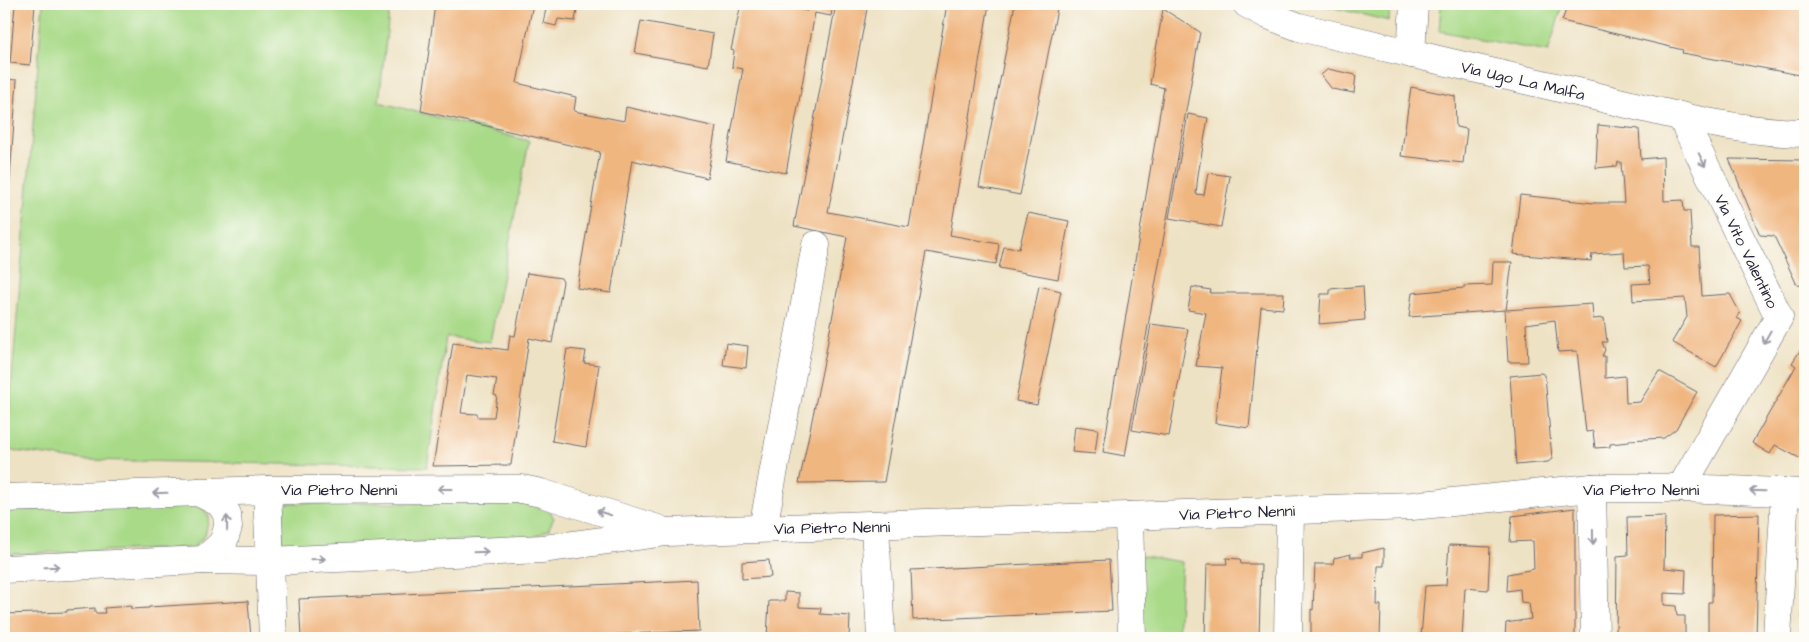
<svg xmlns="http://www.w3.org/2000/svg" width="1809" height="642" font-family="'Architects Daughter',sans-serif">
	<rect width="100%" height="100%" fill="#fdfcf7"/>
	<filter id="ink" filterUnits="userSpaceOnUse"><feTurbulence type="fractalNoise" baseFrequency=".02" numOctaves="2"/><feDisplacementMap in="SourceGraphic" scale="10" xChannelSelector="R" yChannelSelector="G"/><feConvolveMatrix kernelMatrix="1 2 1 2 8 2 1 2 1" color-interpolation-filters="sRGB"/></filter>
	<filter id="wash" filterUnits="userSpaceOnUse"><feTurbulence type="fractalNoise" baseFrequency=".0096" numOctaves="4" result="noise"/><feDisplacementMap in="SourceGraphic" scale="20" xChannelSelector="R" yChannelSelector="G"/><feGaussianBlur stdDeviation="1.12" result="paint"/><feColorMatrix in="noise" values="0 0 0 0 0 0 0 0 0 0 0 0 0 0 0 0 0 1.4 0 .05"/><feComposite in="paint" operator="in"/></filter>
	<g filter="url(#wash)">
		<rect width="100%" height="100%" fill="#eee2c4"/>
		<g fill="#a9da88" stroke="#667e62">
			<polygon points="43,4 390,4 379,102 529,141 490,342 446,337 427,467 85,460 6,450"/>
			<polygon points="1318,4 1390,4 1389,21"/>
			<polygon points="1441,4 1563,4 1548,52 1439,31"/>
			<polygon points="198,500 209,517 205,536 192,548 4,554 4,511"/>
			<polygon points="283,503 532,503 547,507 554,518 548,530 532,538 282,547"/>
			<polygon points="1138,555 1182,562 1178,638 1141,638"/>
		</g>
		<g id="blocks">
			<g fill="#f0b680" fill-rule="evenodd">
				<polygon points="15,4 35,4 30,65 10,63"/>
				<polygon points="435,4 533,4 517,83 576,97 574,111 624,121 626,107 716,127 707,178 632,160 611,293 577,288 600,152 421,111"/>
				<polygon points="547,4 578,4 575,21 558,19 556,26 543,23"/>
				<polygon points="741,4 770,4 807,11 808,4 833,4 831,16 815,13 786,173 726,161 743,69 732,67 734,51 731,50"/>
				<polygon points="836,4 868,4 828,212 909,227 947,4 989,4 950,235 999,244 996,264 926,252 884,482 799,483 826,352 847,237 794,226"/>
				<polygon points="1015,4 1058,4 1020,195 979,187"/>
				<polygon points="1568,4 1805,4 1805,76 1682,53 1683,50 1562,21"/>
				<polygon points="1163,9 1200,32 1125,456 1103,452 1164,88 1150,84"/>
				<polygon points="641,21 713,34 708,66 635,53"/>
				<polygon points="1328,69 1356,75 1354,93 1332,89 1321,75"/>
				<polygon points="4,79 17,80 7,218 4,217"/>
				<polygon points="1411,87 1455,96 1456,127 1467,129 1463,163 1401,156"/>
				<polygon points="1188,114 1208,118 1198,175 1196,194 1204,195 1208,173 1230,176 1221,227 1169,218"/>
				<polygon points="1598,125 1639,129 1641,159 1663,157 1664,201 1683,200 1684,211 1690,211 1692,247 1699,247 1702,296 1730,294 1740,313 1737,318 1742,321 1716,367 1672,342 1687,317 1685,298 1633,301 1632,284 1650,283 1648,266 1625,267 1624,252 1592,254 1591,261 1513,254 1520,195 1594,203 1624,203 1621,162 1618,162 1617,166 1596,168"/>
				<polygon points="1729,159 1805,160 1805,286 1797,285 1774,236 1760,235"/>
				<polygon points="1028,213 1069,221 1058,279 999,268 1004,247 1019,249"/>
				<polygon points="1493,262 1512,262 1506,310 1592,304 1593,319 1604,318 1607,342 1602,342 1605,350 1602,356 1605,356 1605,378 1625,376 1626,403 1640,402 1659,371 1697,392 1676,429 1664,438 1629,440 1629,442 1610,444 1610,447 1595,448 1593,431 1586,432 1577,351 1558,352 1555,320 1526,324 1528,362 1508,362 1505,310 1409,317 1412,293 1464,288 1464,286 1492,285"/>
				<path d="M 527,273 L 561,278 L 563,282 L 552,343 L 529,338 L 511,465 L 433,466 L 453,343 L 508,350 L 510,335 L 515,336 ZM 467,375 L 497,379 L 494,395 L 497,396 L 494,417 L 478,417 L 477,414 L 461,413 Z"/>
				<polygon points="1039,286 1061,291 1037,405 1016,401"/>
				<polygon points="1363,286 1365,320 1319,324 1321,294 1330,294 1330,289"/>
				<polygon points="1192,287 1211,290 1210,293 1284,293 1283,309 1261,307 1249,428 1215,423 1222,368 1196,366 1206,313 1188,310"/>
				<polygon points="1151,324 1188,329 1169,436 1132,430"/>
				<polygon points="726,343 748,346 746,368 723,365"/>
				<polygon points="567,349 586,351 584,363 599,365 586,447 552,441"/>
				<polygon points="1801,349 1805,352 1805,451 1801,459 1775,445 1770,454 1752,443 1796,366 1792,363"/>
				<polygon points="1541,373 1545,375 1552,459 1548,462 1516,465 1510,376"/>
				<polygon points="1075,426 1098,429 1095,454 1072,452"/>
				<polygon points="1575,508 1575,638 1505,638 1506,623 1531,619 1529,603 1521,602 1520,589 1507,591 1508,574 1534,569 1533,541 1510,542 1512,516"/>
				<polygon points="1759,514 1756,638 1708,638 1708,602 1712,602 1713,515"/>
				<polygon points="1665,516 1664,568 1686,570 1685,594 1664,593 1664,605 1676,606 1677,616 1685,616 1685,638 1616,638 1617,556 1628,555 1627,517"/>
				<polygon points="1449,545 1490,547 1488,590 1465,588 1462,638 1421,638 1425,586 1446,585"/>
				<polygon points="1384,548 1384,566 1378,566 1377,605 1381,605 1380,638 1311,638 1311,609 1313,610 1315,564 1333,564 1334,558 1351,554 1350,557 1362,557 1362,553"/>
				<polygon points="1226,558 1240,559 1241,564 1261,564 1259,638 1205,638 1207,564 1227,564"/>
				<polygon points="769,560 771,577 742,579 742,562"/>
				<polygon points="1109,560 1112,611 913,620 911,570"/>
				<polygon points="697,580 699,631 528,638 301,638 299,599"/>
				<polygon points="785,592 799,593 799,607 821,608 820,614 850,616 849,638 767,638 769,601 785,601"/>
				<polygon points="1803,599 1805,599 1805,638 1801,638"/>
				<polygon points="248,601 251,638 4,638 4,614 67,612 67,610 95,608 95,613 105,613 104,608 131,606 131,609 149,608 149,607"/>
			</g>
		</g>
	</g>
	<g filter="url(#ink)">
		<use href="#blocks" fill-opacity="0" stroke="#69656b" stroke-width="1"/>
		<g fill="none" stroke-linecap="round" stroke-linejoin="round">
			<g stroke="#69656b" stroke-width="29">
				<g id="minor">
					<path d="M 1247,4 L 1268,15 L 1299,27 C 1395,50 1490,72 1586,94 C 1657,111 1732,132 1805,133"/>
					<polyline points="1411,54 1414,4"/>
					<polyline points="1681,116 1779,317 1681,488"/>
					<polyline points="1592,488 1595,638"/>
					<polyline points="267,490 273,638"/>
					<polyline points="198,492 220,503 227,514 228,527 223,543 204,560"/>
					<polyline points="4,498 267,490 522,489 541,493 658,529"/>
					<polyline points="1129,516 1132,638"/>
					<polyline points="875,526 881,638"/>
					<polyline points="763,528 816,245"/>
					<polyline points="4,569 204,560 269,561 543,549 667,532 1412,506 1592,488 1681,488 1805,493"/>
					<polyline points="1288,638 1290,511"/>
					<polyline points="1777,638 1785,492"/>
				</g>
			</g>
			<use href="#minor" stroke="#fff" stroke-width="28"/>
		</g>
		<defs><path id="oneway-shaft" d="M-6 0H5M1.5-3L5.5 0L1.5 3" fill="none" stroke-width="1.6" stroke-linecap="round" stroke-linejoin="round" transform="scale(1.25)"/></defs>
		<g stroke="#9c9ca7">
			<use href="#oneway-shaft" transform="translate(1702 160) rotate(64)"/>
			<use href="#oneway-shaft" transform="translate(1767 337) rotate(120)"/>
			<use href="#oneway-shaft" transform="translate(445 489) rotate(180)"/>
			<use href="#oneway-shaft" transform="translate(1757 491) rotate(-178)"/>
			<use href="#oneway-shaft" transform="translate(160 493) rotate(178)"/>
			<use href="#oneway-shaft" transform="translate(604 513) rotate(-163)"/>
			<use href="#oneway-shaft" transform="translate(227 523) rotate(-91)"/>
			<use href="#oneway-shaft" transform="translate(1593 537) rotate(89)"/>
			<use href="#oneway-shaft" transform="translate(481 552) rotate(-2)"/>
			<use href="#oneway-shaft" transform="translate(318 559) rotate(-2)"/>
			<use href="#oneway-shaft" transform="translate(52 567) rotate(-2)"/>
		</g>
	</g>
	<g text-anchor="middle" stroke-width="4" stroke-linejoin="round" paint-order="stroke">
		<g font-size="16" fill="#22223b" stroke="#fdfcf7">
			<text transform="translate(1523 80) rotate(13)" y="6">Via Ugo La Malfa</text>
			<text transform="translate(1747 251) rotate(64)" y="6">Via Vito Valentino</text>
			<text x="339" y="495">Via Pietro Nenni</text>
			<text x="1641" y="495">Via Pietro Nenni</text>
			<text transform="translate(1237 512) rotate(-2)" y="6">Via Pietro Nenni</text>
			<text transform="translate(832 527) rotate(-1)" y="6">Via Pietro Nenni</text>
		</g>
	</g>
	<rect width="1809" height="642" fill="none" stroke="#fdfcf7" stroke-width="20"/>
</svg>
